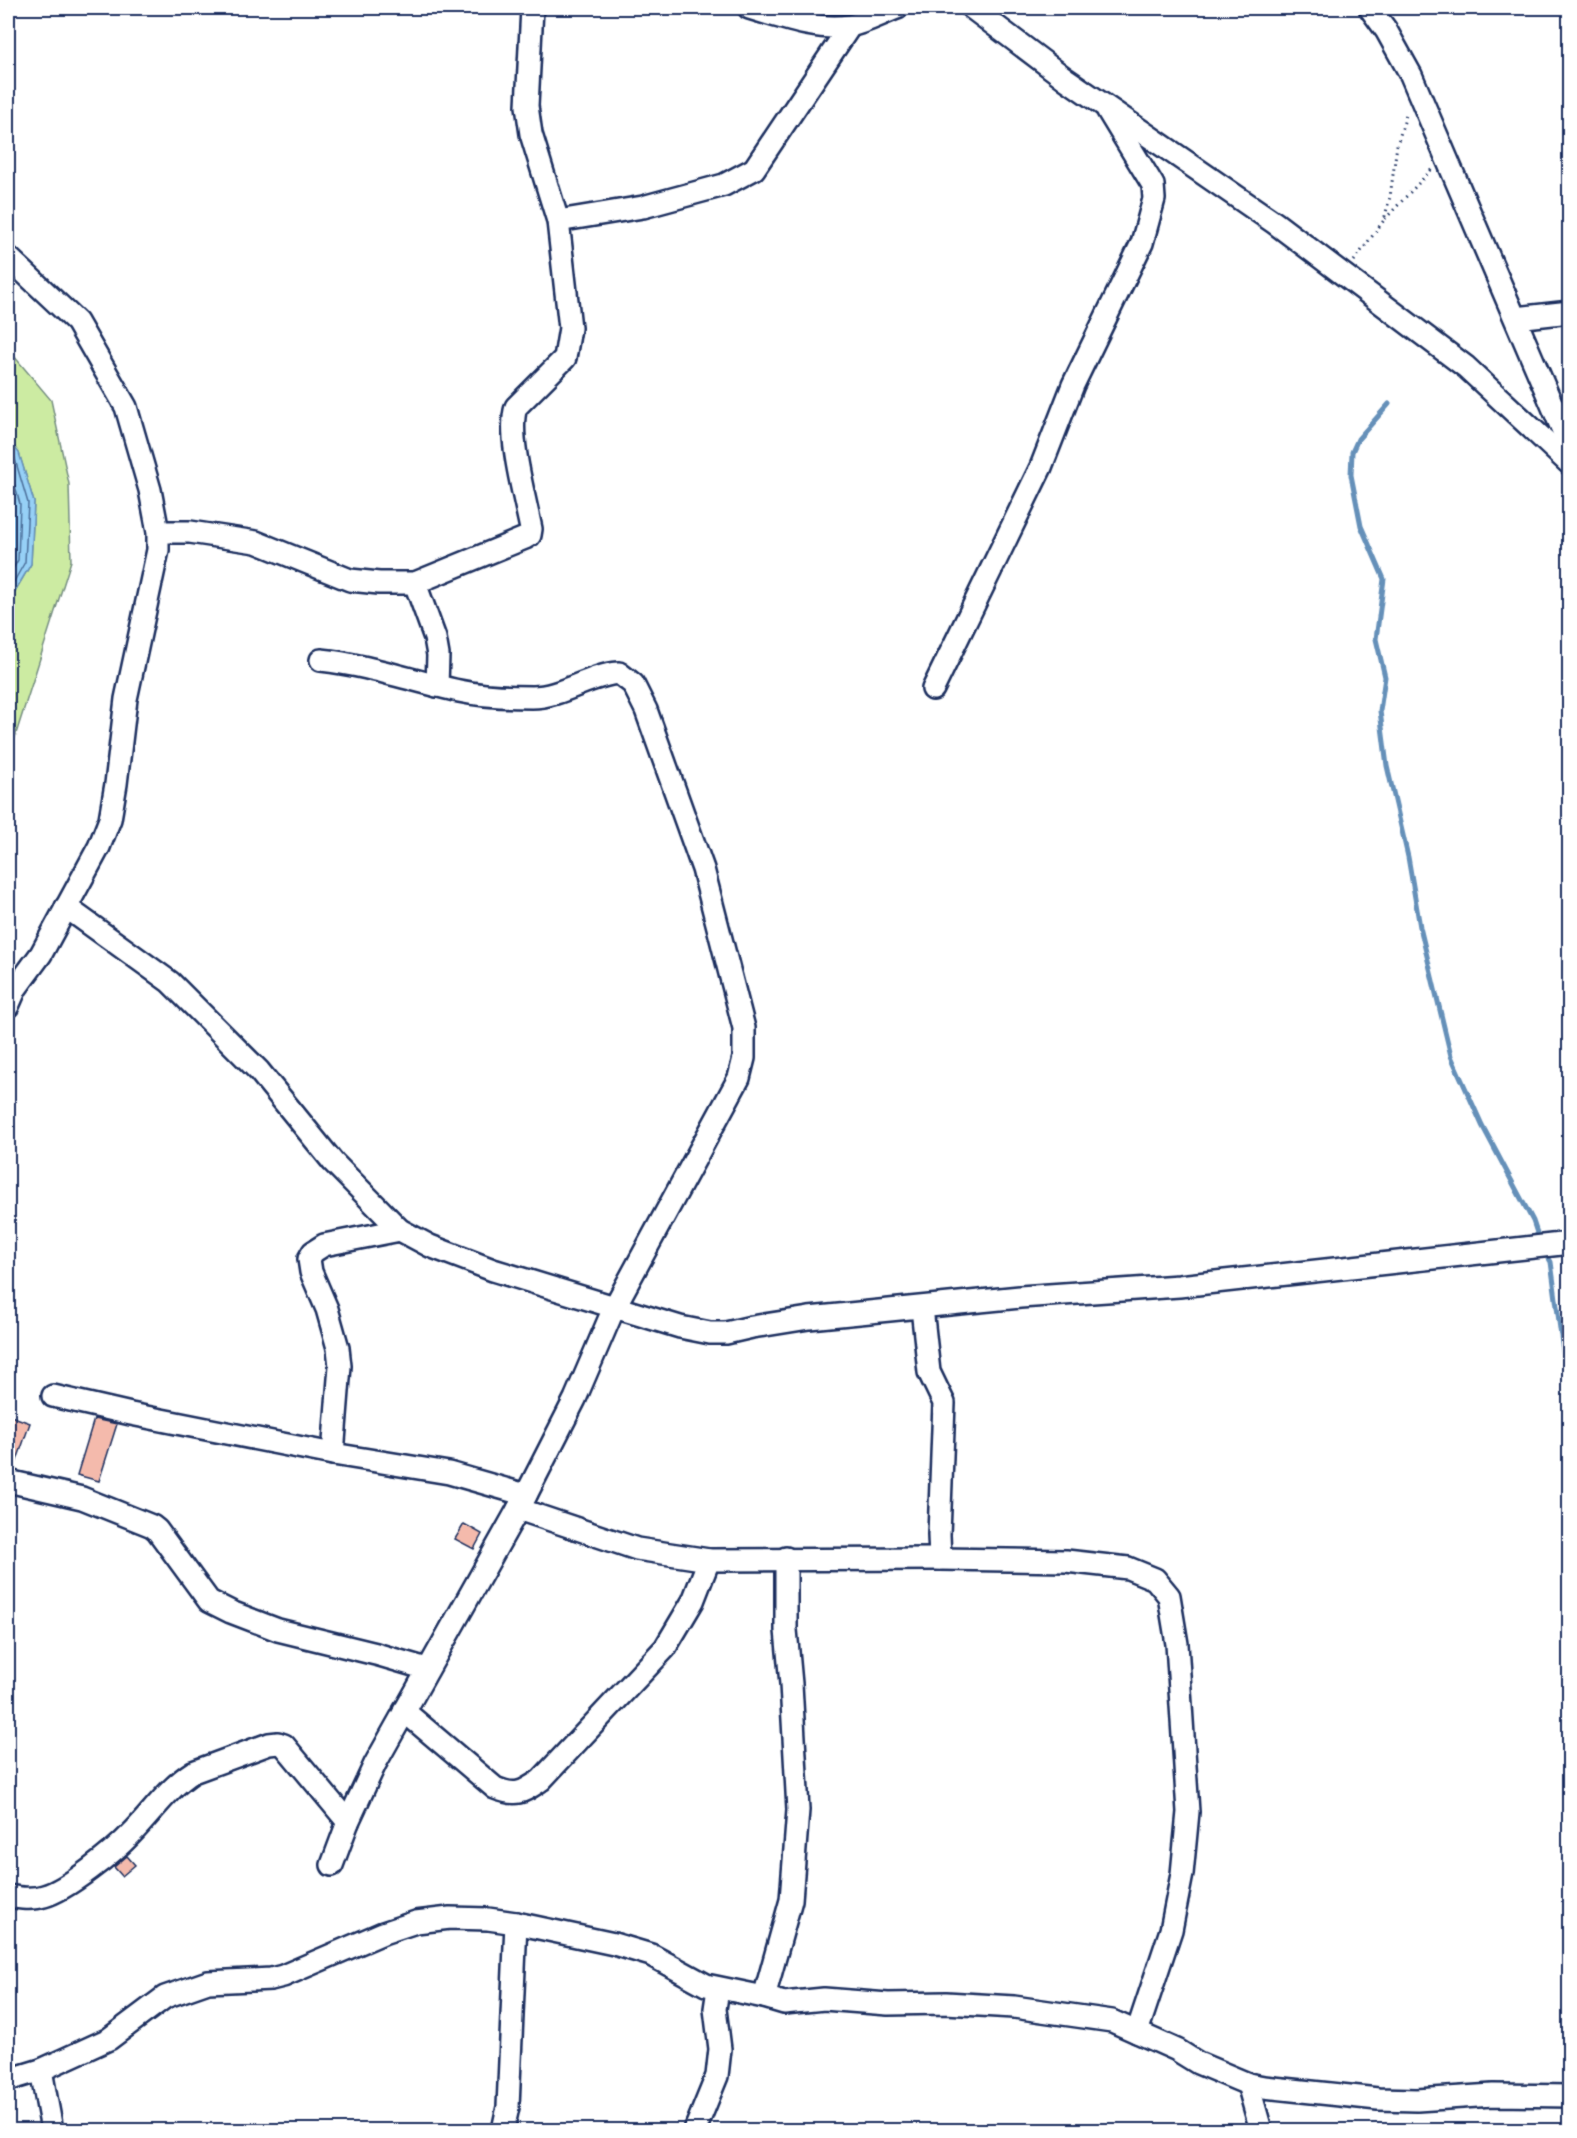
<svg xmlns="http://www.w3.org/2000/svg" width="1577" height="2138" font-family="Sriracha,sans-serif">
	<rect width="100%" height="100%" fill="#fff"/>
	<filter id="ink" filterUnits="userSpaceOnUse"><feTurbulence type="fractalNoise" baseFrequency=".0167" numOctaves="2"/><feDisplacementMap in="SourceGraphic" scale="12" xChannelSelector="R" yChannelSelector="G"/><feConvolveMatrix kernelMatrix="1 2 1 2 8 2 1 2 1" color-interpolation-filters="sRGB"/></filter>
	<g filter="url(#ink)">
		<polygon fill="#cceba2" stroke="#748d80" stroke-width="1.5" points="8,349 51,400 69,484 71,561 8,759 8,609 12,596 31,564 34,502 19,453 8,439"/>
		<polygon fill="#96d0f6" stroke="#6590b9" stroke-width="1.5" points="8,439 19,453 34,502 31,564 12,596 8,609"/>
		<g fill="none" stroke-linecap="round" stroke-linejoin="round">
			<g stroke="#4c6f9b" stroke-width="1.5">
				<polyline points="8,449 14,456 28,503 25,562 8,592"/>
				<polyline points="8,462 20,504 18,560 8,577"/>
				<polyline points="8,493 11,505 8,560"/>
			</g>
			<g stroke="#6590b9" stroke-width="5">
				<polyline points="1389,404 1358,439 1352,452 1351,475 1361,526 1384,579 1376,639 1385,677 1380,711 1387,766 1408,857 1420,927 1451,1056 1482,1125 1533,1221 1540,1242"/>
				<polyline points="1544,1250 1551,1262 1570,1403"/>
			</g>
		</g>
		<g fill="#f4baac" stroke="#1b2f5e" stroke-width="1.5">
			<polygon points="8,1415 30,1423 14,1469 8,1469"/>
			<polygon points="94,1419 117,1424 99,1481 77,1475"/>
			<polygon points="464,1524 482,1534 474,1549 455,1539"/>
			<polygon points="127,1856 135,1865 122,1876 114,1867"/>
		</g>
		<g fill="none" stroke-linecap="round" stroke-linejoin="round">
			<g stroke="#1b2f5e" stroke-width="26">
				<g id="street">
					<path d="M 749,8 C 781,17 815,31 849,26 C 865,23 881,14 897,8"/>
					<polyline points="972,8 1066,79 1275,223 1466,367 1570,464"/>
					<polyline points="1370,8 1386,30 1411,75 1570,447"/>
					<polyline points="558,221 643,207 724,185 754,169 850,26"/>
					<polyline points="8,257 77,322 126,407 150,490 158,532 158,550 126,699 116,784 110,819 99,847 41,954 16,988 8,1006"/>
					<polyline points="1516,318 1570,312"/>
					<path d="M 158,532 L 190,532 L 256,542 L 350,580 L 379,583 L 415,583 L 525,538 L 530,535 L 531,529 C 525,498 507,435 516,407 L 565,358 L 570,328 L 558,221 L 531,134 L 527,106 L 532,8"/>
					<polyline points="415,583 435,638 438,655 437,686"/>
					<path d="M 321,660 C 368,665 413,681 459,691 C 482,696 509,697 532,697 C 562,697 589,675 619,673 L 633,684 L 646,710 L 703,869 L 744,1028 L 744,1058 L 739,1078 L 614,1308 L 575,1399 L 526,1495 L 375,1764 L 348,1822 L 332,1865"/>
					<polyline points="933,689 1041,467 1073,385 1142,243 1154,199 1153,185 1108,111"/>
					<polyline points="66,907 170,982 259,1071 333,1162 400,1230 430,1246 493,1270 680,1327 710,1333 726,1333 752,1327 809,1318 1020,1297 1179,1286 1570,1243"/>
					<polyline points="922,1308 929,1372 944,1403 939,1535 940,1559"/>
					<polyline points="53,1396 131,1414 333,1454 449,1473 526,1495"/>
					<polyline points="333,1454 340,1366 338,1348 327,1309 311,1272 309,1259 313,1252 324,1245 400,1230"/>
					<polyline points="8,1481 82,1498 152,1526 157,1530 209,1601 231,1612 278,1630 376,1654 427,1669"/>
					<polyline points="518,1509 637,1549 709,1560 940,1559 1066,1561 1128,1568 1155,1579 1169,1596 1177,1644 1188,1812 1182,1874 1171,1930 1137,2032"/>
					<path d="M 404,1711 L 495,1788 C 517,1797 523,1792 541,1780 L 665,1648 L 693,1601 L 709,1560"/>
					<path d="M 8,1896 C 20,1898 32,1900 44,1896 C 67,1890 115,1851 131,1834 C 152,1813 168,1788 193,1772 L 269,1744 L 278,1743 L 284,1745 L 348,1822"/>
					<polyline points="764,1997 791,1900 798,1810 791,1684 786,1630 786,1558"/>
					<polyline points="41,2070 52,2130"/>
					<polyline points="8,2080 41,2070 109,2039 165,1997 208,1982 271,1979 283,1976 383,1933 416,1922 450,1918 488,1919 516,1923 614,1944 651,1955 706,1985 764,1997 784,2003 824,1999 888,2004 946,2003 1014,2007 1112,2021 1177,2050 1198,2063 1248,2084 1264,2087 1378,2099 1417,2100 1493,2095 1570,2096"/>
					<polyline points="1248,2084 1261,2130"/>
					<polyline points="503,2130 508,2107 516,1923"/>
					<polyline points="695,2130 717,2076 720,2049 715,2009 718,1989"/>
				</g>
			</g>
			<g stroke="#1b2f5e" stroke-width="3" stroke-dasharray="1.5 4.5" stroke-linecap="butt">
				<polyline points="1385,219 1432,169"/>
				<polyline points="1354,261 1384,220 1390,197 1397,145 1406,115"/>
			</g>
			<use href="#street" stroke="#fff" stroke-width="21"/>
		</g>
	</g>
	<rect width="1577" height="2138" fill="none" stroke="#fff" stroke-width="30"/>
	<rect x="15" y="15" width="1547" height="2108" fill="none" stroke="#1b2f5e" stroke-width="2" filter="url(#ink)"/>
</svg>
